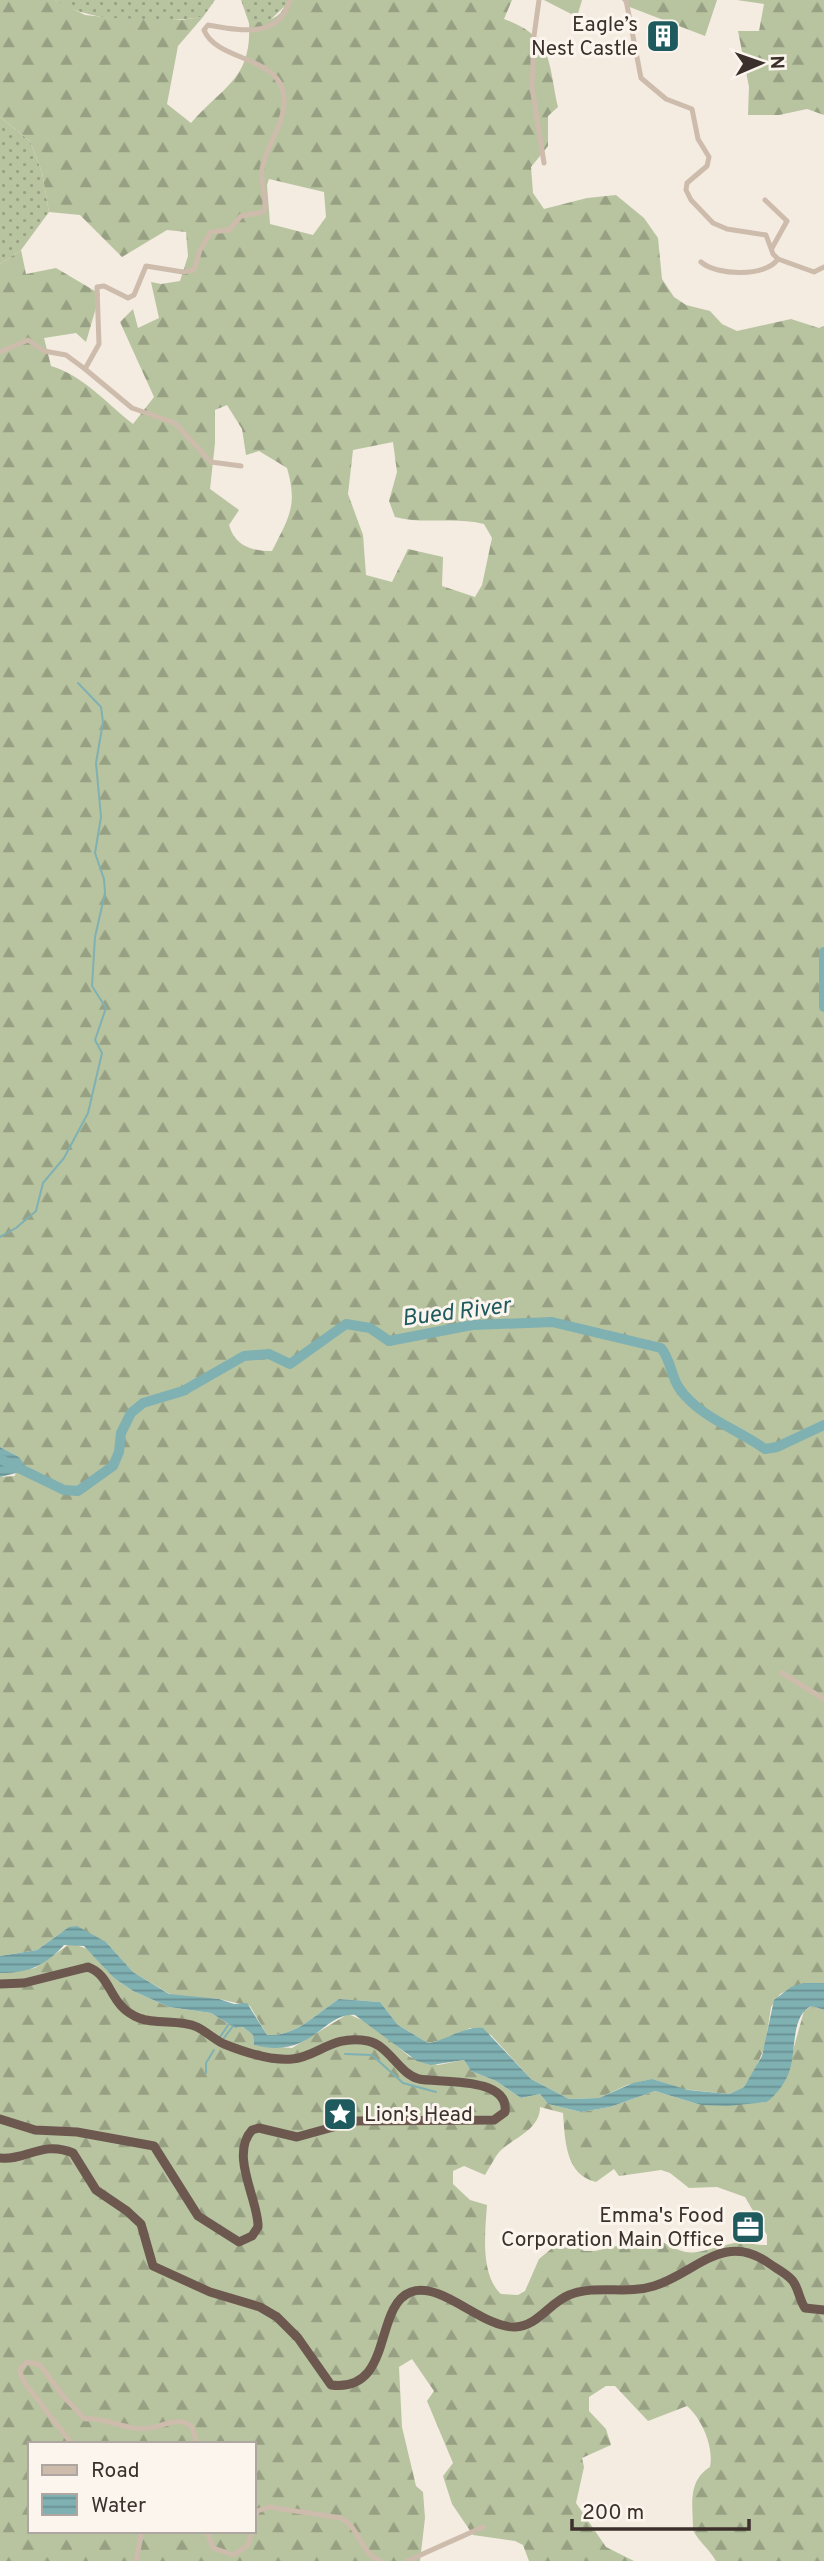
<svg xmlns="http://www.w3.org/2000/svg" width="824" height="2561" font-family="Overpass,sans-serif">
	<defs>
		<pattern id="grass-dots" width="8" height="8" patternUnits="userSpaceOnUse" patternTransform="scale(1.75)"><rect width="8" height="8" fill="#b8c4a0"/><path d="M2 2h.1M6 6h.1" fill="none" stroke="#97a083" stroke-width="1.8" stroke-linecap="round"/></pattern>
		<pattern id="forest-firs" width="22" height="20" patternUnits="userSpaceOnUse" patternTransform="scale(1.75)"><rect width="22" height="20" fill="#b8c4a0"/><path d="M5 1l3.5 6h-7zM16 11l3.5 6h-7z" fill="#97a083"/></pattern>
		<pattern id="water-rules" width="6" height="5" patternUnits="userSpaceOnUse" patternTransform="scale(1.75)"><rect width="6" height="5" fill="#7fb0b2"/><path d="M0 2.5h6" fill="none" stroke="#699091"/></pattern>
	</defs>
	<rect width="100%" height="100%" fill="#f4ebe1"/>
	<g fill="url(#grass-dots)">
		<path d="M 55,0 L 215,0 L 203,17 C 162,23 89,24 55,0 Z"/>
		<polygon points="241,0 286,0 286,5 268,22 249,23"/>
		<polygon points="0,117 30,141 42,172 49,212 21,250 0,264"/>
	</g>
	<g fill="url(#forest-firs)" fill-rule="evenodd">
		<path d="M 0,0 L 55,0 L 85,15 L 114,18 L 180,20 L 203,17 L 178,46 L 167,104 L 191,123 C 224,85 252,79 249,23 C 265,22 283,20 286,0 L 512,0 L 504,19 C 553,37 548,61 558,107 L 548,116 L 548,146 L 531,167 L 533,193 L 544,209 L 587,198 L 616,195 L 644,218 L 658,238 L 662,279 L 674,297 L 686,305 L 710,311 L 722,324 L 737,331 L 791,319 L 819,328 L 824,326 L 824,1983 L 803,1983 L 780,1994 L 771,2007 L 765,2046 L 755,2070 L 744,2087 L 729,2094 L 681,2089 L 652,2079 L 627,2085 L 599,2098 L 569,2099 L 531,2079 L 491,2035 L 470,2028 L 451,2038 L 428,2043 L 398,2025 L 380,2002 L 339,1999 C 317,2013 296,2037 267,2035 L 250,2006 L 219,1999 L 173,1996 L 133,1972 L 106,1942 L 62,1932 L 37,1950 L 0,1956 L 0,1477 L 15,1476 L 19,1457 L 0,1447 L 0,264 L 21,250 L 26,274 L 56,268 L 100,294 L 86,342 L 76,333 L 44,338 L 51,366 C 84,376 106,403 133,424 L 154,397 L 120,322 L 133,309 L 138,328 L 159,318 L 151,282 L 161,284 L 180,281 L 188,256 L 186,232 L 167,230 L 122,257 L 80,215 L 49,212 L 42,172 L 30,141 L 0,117 ZM 269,179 L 324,192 L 326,217 L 313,235 L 270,224 L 267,185 ZM 227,405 L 242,429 L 246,455 L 259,451 L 287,468 C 298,506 289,517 272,551 C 251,551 235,546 229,525 L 239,510 L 210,489 L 215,443 L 215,410 ZM 393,442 L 397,472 L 389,501 L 395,517 C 424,525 454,516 484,524 L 492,538 L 482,585 L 475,597 L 442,586 L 443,557 L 408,549 L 392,582 L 366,575 L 363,535 L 348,494 L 353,450 Z"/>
		<polygon points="544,0 582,0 577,17"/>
		<polygon points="622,0 717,0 705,36 627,6"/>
		<polygon points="737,0 824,0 824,115 807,109 779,115 748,115 749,87 738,31 759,31 764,4"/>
		<path d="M 71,1943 L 90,1950 L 114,1978 L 133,1991 L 169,2007 L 211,2013 L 235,2028 L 243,2027 L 253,2035 L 254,2045 L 292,2048 L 348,2014 L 371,2024 L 410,2057 L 438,2065 L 464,2060 L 471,2071 L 496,2081 L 521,2098 L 540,2094 L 548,2104 L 581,2112 L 610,2107 L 655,2091 L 701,2105 L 767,2102 L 785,2079 L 804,2011 L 812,2006 L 824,2010 L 824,2561 L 716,2561 C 710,2550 699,2542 693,2530 C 693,2506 687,2481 710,2467 C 714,2447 702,2419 687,2406 L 648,2421 L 615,2386 L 606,2386 L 589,2397 L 589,2411 L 606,2429 L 611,2445 L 582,2458 L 584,2467 L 576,2503 L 606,2547 L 634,2561 L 529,2561 L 523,2545 L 515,2541 L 473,2535 L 452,2504 L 443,2476 L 453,2463 L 427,2401 L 434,2391 L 412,2359 L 399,2367 L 402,2427 L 416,2486 L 423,2492 L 425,2518 L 420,2561 L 0,2561 L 0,1973 L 35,1968 ZM 540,2107 L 563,2113 C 565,2139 565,2175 596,2182 L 614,2169 L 619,2176 L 661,2170 L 670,2173 L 689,2188 L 717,2187 L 745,2197 L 767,2235 L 767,2245 C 756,2246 746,2240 734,2243 C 696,2251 692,2262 655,2237 L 595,2251 L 584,2251 L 576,2246 L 551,2249 L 539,2259 L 525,2291 L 518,2295 L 501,2294 C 480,2275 485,2232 487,2205 L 470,2200 L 453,2184 L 453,2171 L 464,2166 L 485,2175 C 490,2167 494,2158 500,2151 C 513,2138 540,2130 540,2107 ZM 30,2444 L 254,2444 L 254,2531 L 30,2531 Z"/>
	</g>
	<g fill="url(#water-rules)">
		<polygon points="0,1447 19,1457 28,1470 0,1477"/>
		<path d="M 77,1926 L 106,1942 L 133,1972 L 169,1994 L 219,1999 L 234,2004 L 247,2003 L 267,2035 C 296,2037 317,2013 339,1999 L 380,2002 L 398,2025 L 428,2043 C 446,2041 465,2025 483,2028 L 531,2079 L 569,2099 L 599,2098 L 633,2083 L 652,2079 L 688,2090 L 729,2094 L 744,2087 L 762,2056 L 774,2000 L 791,1987 L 803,1983 L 824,1983 L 824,2010 L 812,2006 C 791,2014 796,2051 790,2069 C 787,2081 777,2094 767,2102 L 728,2106 L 701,2105 L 655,2091 L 610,2107 L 581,2112 L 548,2104 L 540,2094 L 521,2098 L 496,2081 L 471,2071 L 464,2060 L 431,2065 L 417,2061 L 355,2015 C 323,2012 313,2060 254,2045 L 253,2035 L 243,2027 L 235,2028 L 211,2013 L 169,2007 L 133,1991 L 114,1978 L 84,1946 L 64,1945 C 45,1966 28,1973 0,1973 L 0,1956 L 37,1950 L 69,1927 Z"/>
	</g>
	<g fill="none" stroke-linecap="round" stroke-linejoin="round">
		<g stroke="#7fb0b2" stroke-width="2">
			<polyline points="0,1237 16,1228 36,1211 43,1183 64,1158 88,1113 102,1053 95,1040 106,1008 92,986 95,937 105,893 104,879 95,853 101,817 96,763 103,722 101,707 78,683"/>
			<polyline points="220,2037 229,2024"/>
			<polyline points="224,2038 233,2026"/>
			<polyline points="345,2054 372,2055 403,2083 436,2092"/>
			<polyline points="206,2073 206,2063 214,2050"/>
		</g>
		<g stroke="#7fb0b2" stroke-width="10">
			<polyline points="824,952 824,1007"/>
			<path d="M 0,1459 L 64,1490 L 78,1491 L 113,1466 L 119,1452 L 121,1433 L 131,1413 L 143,1403 L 183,1391 L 244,1356 L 269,1354 L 290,1364 L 346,1324 L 370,1328 L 389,1341 L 472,1325 L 552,1322 L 661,1348 C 671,1360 671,1376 679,1388 C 699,1417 737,1429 765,1449 L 777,1447 L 824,1425"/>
		</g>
		<g stroke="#cdbbac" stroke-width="5">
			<polyline points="539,0 534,36 532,87 544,163"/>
			<polyline points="626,0 641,78 666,99 692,109 698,139 709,157 707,166 687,183 686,190 691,200 713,223 727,229 766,235 773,254 778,259 814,272 824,267"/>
			<polyline points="765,200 787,221 772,248"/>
			<path d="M 701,262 C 717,276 766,277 778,259"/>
			<polyline points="0,352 28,340 44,351 66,355 85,369"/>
			<path d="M 241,466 L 211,462 L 175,423 L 132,408 L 85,369 L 99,344 L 97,287 L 104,286 L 128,298 L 134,295 L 146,266 L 183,272 L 194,270 L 200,250 L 211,232 L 229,230 L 241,216 L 264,212 C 268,198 260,184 262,169 C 266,145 284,125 284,102 C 286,55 217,63 204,30 L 208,25 C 238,30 279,40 290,0"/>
			<polyline points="782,1673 824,1699"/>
			<path d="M 72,2444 L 24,2382 L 19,2370 L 27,2362 L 40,2365 L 64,2397 L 85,2419 C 107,2417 128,2432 150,2428 C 164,2426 180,2415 192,2427 L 197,2444"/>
			<path d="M 254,2524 L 257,2511 L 269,2507 L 341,2518 C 360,2528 359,2551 380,2561"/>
			<polyline points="207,2531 213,2548 234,2555 248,2545 252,2531"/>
			<polyline points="136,2561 142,2531"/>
			<polyline points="407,2561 483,2527"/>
		</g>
		<g stroke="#6c584f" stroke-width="9">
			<path d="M 0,1984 L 24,1983 L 88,1967 C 113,1976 108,2006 139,2018 C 158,2025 179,2019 197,2027 C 207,2032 215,2040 224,2044 C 244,2052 271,2061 292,2059 C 318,2057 332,2034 368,2041 C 390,2046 399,2074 419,2079 C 439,2083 510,2076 505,2112 L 494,2120 L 355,2121 L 297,2137 L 259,2128 L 252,2130 C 229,2155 259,2201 258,2227 L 252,2236 L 239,2242 L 198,2216 L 154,2146 L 77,2132 L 35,2130 L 0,2119"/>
			<path d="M 0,2158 C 26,2161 42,2140 73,2153 L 96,2190 L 127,2211 L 141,2224 L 153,2266 L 210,2292 L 260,2307 L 277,2317 L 298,2338 L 331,2385 C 394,2393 373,2306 411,2292 C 442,2281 482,2328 515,2327 C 538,2326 549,2303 569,2295 C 596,2284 626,2295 654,2286 C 696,2273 724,2230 770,2264 C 777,2269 786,2273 792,2280 C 799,2288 799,2300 805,2308 L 824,2310"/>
		</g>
	</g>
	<defs>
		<g id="building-square" transform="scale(1.75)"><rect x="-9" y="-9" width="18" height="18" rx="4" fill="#1f5a5e" stroke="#fbf5ee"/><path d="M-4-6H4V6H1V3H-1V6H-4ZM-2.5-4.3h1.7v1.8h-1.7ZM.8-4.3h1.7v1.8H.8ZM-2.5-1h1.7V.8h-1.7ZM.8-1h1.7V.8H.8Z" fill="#fff"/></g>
		<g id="sight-square" transform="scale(1.75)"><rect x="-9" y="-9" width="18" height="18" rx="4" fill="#1f5a5e" stroke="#fbf5ee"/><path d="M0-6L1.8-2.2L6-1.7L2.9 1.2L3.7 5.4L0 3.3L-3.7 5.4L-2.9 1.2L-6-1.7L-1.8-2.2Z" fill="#fff"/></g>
		<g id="office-square" transform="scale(1.75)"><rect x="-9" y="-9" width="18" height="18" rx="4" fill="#1f5a5e" stroke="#fbf5ee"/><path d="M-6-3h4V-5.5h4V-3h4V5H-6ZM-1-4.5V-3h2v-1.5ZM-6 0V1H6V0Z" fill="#fff"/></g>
	</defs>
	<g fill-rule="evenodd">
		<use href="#building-square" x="663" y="36"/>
		<use href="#sight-square" x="340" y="2114"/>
		<use href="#office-square" x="748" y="2227"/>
	</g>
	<g text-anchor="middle" stroke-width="6" stroke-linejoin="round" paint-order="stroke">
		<g font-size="21" fill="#3b302b" stroke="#fbf5ee" text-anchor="end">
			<text x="638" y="31">Eagle’s<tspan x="638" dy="24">Nest Castle</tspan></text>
			<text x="364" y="2121" text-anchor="start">Lion's Head</text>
			<text x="724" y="2222">Emma's Food<tspan x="724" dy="24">Corporation Main Office</tspan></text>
		</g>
		<g font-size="23" font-style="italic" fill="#1f5a5e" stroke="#fbf5ee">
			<text transform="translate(456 1311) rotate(-7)" y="8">Bued River</text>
		</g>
	</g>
	<rect x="28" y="2442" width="228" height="91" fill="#fbf5ee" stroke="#aea6a0" stroke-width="2"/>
	<rect x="42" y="2465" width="35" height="10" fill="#cdbbac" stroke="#aea6a0" stroke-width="2"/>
	<text x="91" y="2477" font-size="21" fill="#3b302b">Road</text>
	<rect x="42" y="2494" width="35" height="21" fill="url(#water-rules)" stroke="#aea6a0" stroke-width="2"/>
	<text x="91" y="2512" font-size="21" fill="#3b302b">Water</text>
	<g transform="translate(761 63) rotate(88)" stroke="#fbf5ee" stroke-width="5" paint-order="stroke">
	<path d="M0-5L12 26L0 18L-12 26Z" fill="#3b302b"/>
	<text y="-10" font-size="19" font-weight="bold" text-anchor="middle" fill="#3b302b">N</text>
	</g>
	<path d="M572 2519v10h177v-10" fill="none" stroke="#3b302b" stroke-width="3.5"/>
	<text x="582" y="2519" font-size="21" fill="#3b302b" stroke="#fbf5ee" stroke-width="5" paint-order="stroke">200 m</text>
</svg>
